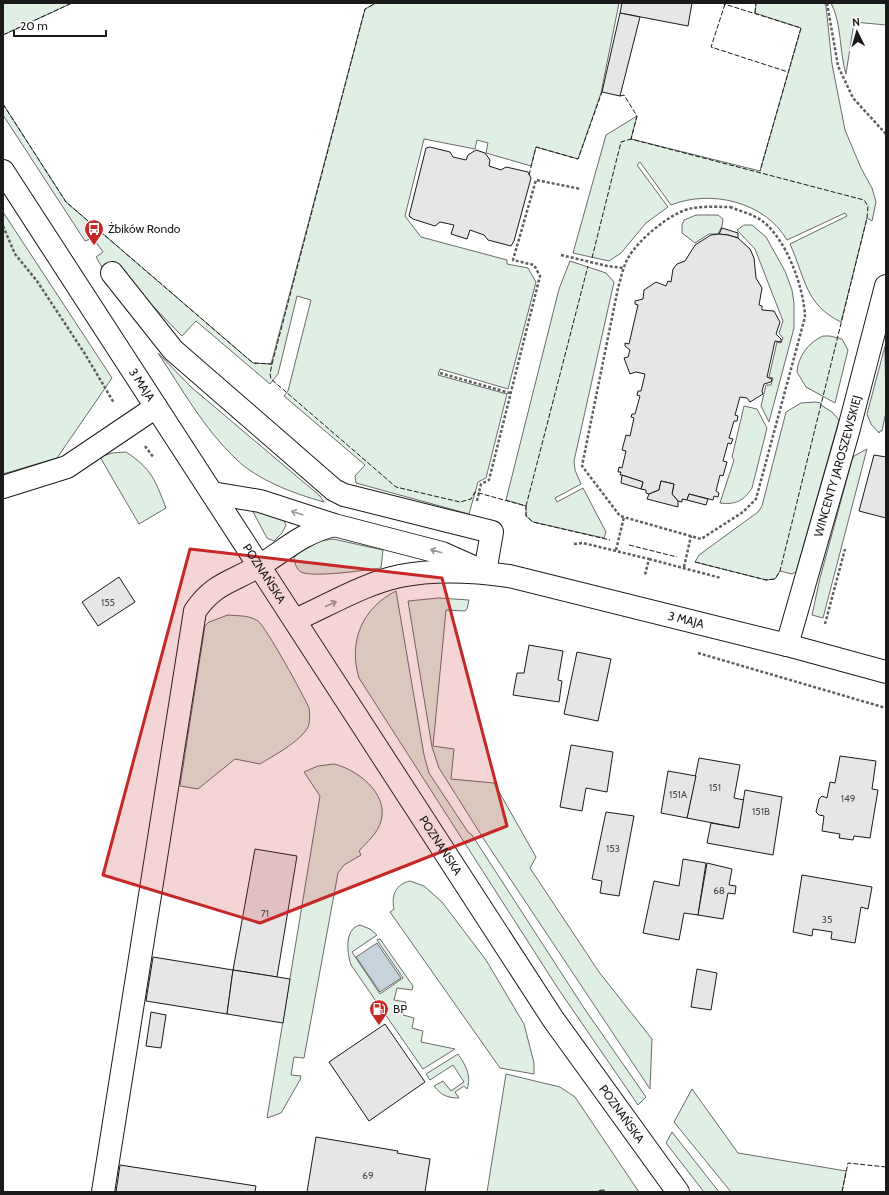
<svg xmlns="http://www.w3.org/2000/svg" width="889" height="1195" font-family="Cabin,sans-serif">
	<rect width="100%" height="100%" fill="#fff"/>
	<g fill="#e0efe3" stroke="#6a6a6a">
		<polygon points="3,3 72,3 3,35"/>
		<polygon points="376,3 619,3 601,93 578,159 536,147 531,166 486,153 488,143 477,140 475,149 424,139 405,216 421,237 507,260 507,264 528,268 536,282 508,389 440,369 438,375 507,394 486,478 478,482 469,514 356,483 355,476 365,465 284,396 288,391 311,300 297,296 278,374 270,384 196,321 182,336 112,264 103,269 96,257 103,252 93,238 85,241 3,115 3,104 66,202 253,363 271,364 365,9"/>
		<path d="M 756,3 L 824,3 L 826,6 L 832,64 L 845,130 L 861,168 L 872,188 L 876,202 L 872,221 L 867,218 L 841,322 C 805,305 805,277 790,244 L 847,216 L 845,213 L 787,240 C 765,202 711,189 671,205 L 640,162 L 637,165 L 668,207 L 646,223 L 621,253 L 609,261 L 573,253 L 606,135 L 637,116 L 631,139 L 760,171 L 801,28 L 755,13 Z"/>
		<path d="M 831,3 L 886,3 L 886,25 L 854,22 L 846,74 C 839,51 842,24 831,3 Z"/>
		<polygon points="3,212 112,378 57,458 3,474"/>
		<polygon points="696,215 718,215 723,219 722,226 718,234 709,234 695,243 682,233 682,225 684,220"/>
		<polygon points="744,225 752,225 766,237 785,271 792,290 794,303 794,328 769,422 761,406 766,385 771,385 773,378 769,377 777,342 781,343 783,338 779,333 783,321 755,249 737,230"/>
		<polygon points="570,261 606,273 614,282 574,461 575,470 581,484 555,498 557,502 583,488 606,532 604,538 533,522 526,516 526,506 506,500 559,289"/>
		<path d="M 823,336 L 830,336 L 842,339 L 848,350 L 835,403 L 806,387 L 797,372 C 798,356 809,342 823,336 Z"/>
		<polygon points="885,346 886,412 882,431 880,431 879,433 871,424 867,414"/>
		<path d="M 158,353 L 191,387 L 320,496 L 324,502 C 295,494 257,480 236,459 C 204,429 182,389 158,353 Z"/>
		<polygon points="815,402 821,403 821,405 832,412 839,420 796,572 792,574 780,571 775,579 766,580 695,562 699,555 758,512 762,506 786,412 801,403"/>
		<path d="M 744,406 L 757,409 L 767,428 L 752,488 C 744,501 735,505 720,503 L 734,460 L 732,457 Z"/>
		<polygon points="867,449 823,618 812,615 820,578 852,460 854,456"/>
		<path d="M 126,452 C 152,469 155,480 166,508 L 139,524 L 100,457 L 112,453 Z"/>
		<polygon points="251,508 283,519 286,525 282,533 274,541 267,538"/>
		<path d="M 333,539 L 383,550 L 381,568 C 366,570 313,578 301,572 C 296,569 295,563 294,558 C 305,543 314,542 333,539 Z"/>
		<path d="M 396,591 L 424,755 L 429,773 L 468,832 L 472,835 L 584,1008 L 646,1097 L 638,1105 L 557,987 L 359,678 C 348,642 362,608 396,591 Z"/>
		<polygon points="439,598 469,600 467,609 465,611 446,610 433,746 454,749 451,779 494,783 536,857 530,868 599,972 652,1039 650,1089 485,841 439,768 432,747 408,601"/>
		<path d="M 228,615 C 238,616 249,615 258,621 C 266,627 304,696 309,708 C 310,712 310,723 308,727 C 301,741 273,756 260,764 L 235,759 L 198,789 L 180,786 L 205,626 L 209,622 Z"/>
		<path d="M 334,764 C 356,769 389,793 381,821 C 378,833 367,842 359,851 L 361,855 L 344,865 L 338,873 L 304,1058 L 294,1057 L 291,1075 L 301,1076 L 300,1080 L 281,1113 L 267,1118 L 320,796 L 304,772 L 318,766 Z"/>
		<path d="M 410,881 L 424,886 L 442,902 L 486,960 L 524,1024 L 534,1063 L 534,1074 L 500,1068 L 390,912 L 394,909 C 391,895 396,884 410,881 Z"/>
		<path d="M 360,925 L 370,929 L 377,935 L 352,952 L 380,994 L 403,978 L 377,940 L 380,939 L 413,986 L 412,990 L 397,988 L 394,1000 L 406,1002 L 403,1015 L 414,1018 L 412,1028 L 423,1031 L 421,1042 L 455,1049 L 423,1069 L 351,965 C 347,953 344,929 360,925 Z"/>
		<path d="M 458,1054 C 465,1064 472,1076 467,1089 L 464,1086 L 455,1092 L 459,1098 C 447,1098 441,1095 434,1086 L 443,1081 L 451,1091 L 464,1082 L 453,1065 L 430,1080 L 426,1074 Z"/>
		<polygon points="506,1074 560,1087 575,1097 639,1192 605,1192 603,1190 597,1192 487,1192"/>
		<polygon points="692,1089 738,1153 846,1171 842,1192 731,1192 674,1122"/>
		<polygon points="672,1132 719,1192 704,1192 666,1143"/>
	</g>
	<polygon fill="#c6d2dc" stroke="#6a6a6a" points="377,943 401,978 380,992 356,957"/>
	<g fill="#e6e6e6" stroke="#1a1a1a">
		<polygon points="622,3 692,3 688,26 620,13"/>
		<polygon points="620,13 640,17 620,96 602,92"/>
		<polygon points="430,147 450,152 453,157 466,160 468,155 476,150 485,153 490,160 489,166 501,170 506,167 528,172 531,178 514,241 511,246 488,240 484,235 470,230 467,239 451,234 454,225 440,222 435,226 413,219 409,216 426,148"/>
		<polygon points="722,228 738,233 738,238 728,235 719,234"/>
		<polygon points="719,234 728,235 738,238 750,249 754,258 756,278 762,288 759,305 762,306 762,310 774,311 780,322 776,334 781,339 781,342 775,341 767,377 772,379 771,382 764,384 762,391 763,394 750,402 747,398 740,397 735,415 738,416 737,421 734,421 729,438 733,439 731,444 728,443 723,461 727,462 723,476 720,475 716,491 719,493 718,497 714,496 713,500 689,494 687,500 682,499 682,502 678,501 672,494 674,484 661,481 659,490 649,494 646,493 646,490 641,489 643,482 622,475 620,475 621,472 618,472 619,467 622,468 626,451 622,450 626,435 630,436 634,418 631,417 632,414 635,414 640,396 637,395 638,391 641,391 645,374 636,372 630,374 624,358 628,357 630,350 625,346 625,343 629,344 638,305 635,304 635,301 643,299 644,290 656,282 666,286 668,281 671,282 673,269 677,264 685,261 695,245 711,235"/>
		<polygon points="874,455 886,457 886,518 859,511"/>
		<polygon points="622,475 643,482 641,489 621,483"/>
		<polygon points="661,481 674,484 672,494 678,501 678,507 647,499 649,494 659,490"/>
		<polygon points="689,494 708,499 706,505 687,500"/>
		<polygon points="119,577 135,602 98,626 82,602"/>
		<polygon points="529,645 563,651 558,680 562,681 559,702 513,695 517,673 524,673"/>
		<polygon points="577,652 611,659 598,721 564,714"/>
		<polygon points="571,745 613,752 607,792 586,788 582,811 560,807"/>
		<polygon points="840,756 876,761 872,789 878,790 870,838 854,836 853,840 839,838 840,834 822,831 824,816 819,815 816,812 819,799 822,796 827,798 830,782 835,783"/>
		<polygon points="699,758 740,765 734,798 744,800 739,828 687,818"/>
		<polygon points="668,771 696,776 687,818 661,813"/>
		<polygon points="745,790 782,797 773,855 707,843 711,823 739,828"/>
		<polygon points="606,812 634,816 619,896 600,893 602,881 592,879"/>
		<polygon points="255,849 297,856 277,977 233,970"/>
		<polygon points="683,859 706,863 698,915 684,913 679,940 643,933 654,881 679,886"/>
		<polygon points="707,863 732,869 729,885 736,886 735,894 728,893 723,919 698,915"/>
		<polygon points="802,875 872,887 868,909 861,907 855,943 831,939 832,932 813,929 812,936 793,932"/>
		<polygon points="153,957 233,970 227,1014 146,1001"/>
		<polygon points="697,969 717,973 711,1010 691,1007"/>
		<polygon points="233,970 290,979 283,1023 227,1014"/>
		<polygon points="151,1012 166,1015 161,1048 146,1046"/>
		<polygon points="385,1024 425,1082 369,1121 329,1062"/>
		<polygon points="316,1137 398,1151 397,1153 430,1159 425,1192 307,1192"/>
		<polygon points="120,1165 256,1186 255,1192 116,1192"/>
	</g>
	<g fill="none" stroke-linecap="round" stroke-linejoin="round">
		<g stroke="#1a1a1a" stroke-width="24">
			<g id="minor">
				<polyline points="112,273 173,350 334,490 344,495 492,532 485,572"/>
				<polyline points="3,487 67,467 156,407"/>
				<polyline points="212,493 260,501 334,525 442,553 478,569"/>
				<path id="s1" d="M 295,620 C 329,605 363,584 400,576 C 434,569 474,571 509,576 L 787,645 L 886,672"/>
				<path id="s2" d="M 787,645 L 848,432 L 886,286"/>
				<path d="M 103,1192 L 195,611 C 214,583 232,582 259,566 C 287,549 300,534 334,525"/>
			</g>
		</g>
		<g stroke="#1a1a1a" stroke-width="24">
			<g id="major">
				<path id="s3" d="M 3,171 L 553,1019 L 678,1192"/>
			</g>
		</g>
		<g stroke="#5f5f5f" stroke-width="2.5" stroke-dasharray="3 2" stroke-linecap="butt">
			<polyline points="827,3 838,66 853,98 886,134"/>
			<path d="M 730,207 C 740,211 752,214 761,220 C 786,238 804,287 805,317 L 756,499 L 743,512 L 701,539 L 620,516 L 582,466 L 618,288 C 621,278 623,267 628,258 C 638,240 672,211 693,208 C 705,206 718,207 730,207 Z"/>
			<polyline points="3,226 15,254 37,281 85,354 114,403"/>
			<polyline points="561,255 607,266 623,268"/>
			<polyline points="440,373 510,393"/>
			<polyline points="145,446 154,458"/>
			<polyline points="477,501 481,484 489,480 540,276 534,265 513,260 536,180 581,189"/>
			<polyline points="574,544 583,543 649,559 645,575"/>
			<polyline points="616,550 624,517"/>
			<polyline points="649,559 721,578"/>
			<polyline points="684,567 691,536"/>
			<polyline points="825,624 845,549"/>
			<polyline points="698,653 886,708"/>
		</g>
		<use href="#minor" stroke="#fff" stroke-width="22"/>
		<use href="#major" stroke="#fff" stroke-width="22"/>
		<g stroke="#1a1a1a" stroke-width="1" stroke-dasharray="5 2" stroke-linecap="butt">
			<polyline points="721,3 801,28 760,171"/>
			<polyline points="725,4 711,47 788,72"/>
			<polyline points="755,13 756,3"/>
			<polyline points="3,35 72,3"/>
			<polyline points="620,96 624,95 637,116 631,139 864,200 868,206 867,218 780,571 775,579 766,580 695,562"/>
			<polyline points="3,104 66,202 253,363 272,364 270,374 271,379 396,487 460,502 471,499 475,492 526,506 526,516 533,522 610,540"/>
			<polyline points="529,175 536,147 578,159 602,92"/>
			<polyline points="592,258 621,142 631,139"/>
			<polyline points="272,364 365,9 376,3"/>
			<polyline points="526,506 588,266"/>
			<polyline points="629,545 677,557"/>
			<polyline points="597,1192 603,1189 605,1192"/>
			<polyline points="842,1192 848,1163 886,1167"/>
		</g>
	</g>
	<defs><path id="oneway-shaft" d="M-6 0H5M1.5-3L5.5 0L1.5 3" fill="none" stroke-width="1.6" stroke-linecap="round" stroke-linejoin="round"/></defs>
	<g stroke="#989898">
		<use href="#oneway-shaft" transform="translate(297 513) rotate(-162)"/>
		<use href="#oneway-shaft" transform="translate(436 551) rotate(-164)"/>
		<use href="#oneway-shaft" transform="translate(331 604) rotate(-24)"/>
	</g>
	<path fill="#c62828" fill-opacity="0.2" stroke="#c62828" stroke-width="3" stroke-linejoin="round" d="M 190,549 L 442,578 L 507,826 L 260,923 L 103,875 Z"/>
	<defs>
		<g id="bus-pin" transform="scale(1)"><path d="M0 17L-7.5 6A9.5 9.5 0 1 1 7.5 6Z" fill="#c62828" stroke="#fff"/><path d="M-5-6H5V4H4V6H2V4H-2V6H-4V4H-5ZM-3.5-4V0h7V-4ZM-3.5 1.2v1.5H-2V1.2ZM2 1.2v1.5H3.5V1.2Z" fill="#fff"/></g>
		<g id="fuel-pin" transform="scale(1)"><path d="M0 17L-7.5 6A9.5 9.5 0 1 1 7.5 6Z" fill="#c62828" stroke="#fff"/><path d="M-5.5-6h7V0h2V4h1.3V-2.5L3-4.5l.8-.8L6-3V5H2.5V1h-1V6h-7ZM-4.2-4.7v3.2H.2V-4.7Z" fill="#fff"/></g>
	</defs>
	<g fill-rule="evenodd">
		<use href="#bus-pin" x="94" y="229"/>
		<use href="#fuel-pin" x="379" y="1009"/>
	</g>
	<g text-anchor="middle" stroke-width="3" stroke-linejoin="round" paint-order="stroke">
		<g font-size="10" fill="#4d4d4d">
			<text x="108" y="606">155</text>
			<text x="715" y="791">151</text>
			<text x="678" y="798">151A</text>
			<text x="848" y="802">149</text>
			<text x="761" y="815">151B</text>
			<text x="613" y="852">153</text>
			<text x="719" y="894">68</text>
			<text x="265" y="917">71</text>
			<text x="827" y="923">35</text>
			<text x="368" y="1179">69</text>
		</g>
		<g font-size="12" fill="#1a1a1a" stroke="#fff" text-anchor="start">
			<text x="108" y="233">Żbików Rondo</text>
			<text x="393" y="1013">BP</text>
		</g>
		<g font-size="12" fill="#1a1a1a" stroke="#fff">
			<text dy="4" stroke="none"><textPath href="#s3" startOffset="255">3 MAJA</textPath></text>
			<text dy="4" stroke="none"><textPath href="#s2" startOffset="186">WINCENTY JAROSZEWSKIEJ</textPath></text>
			<text dy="4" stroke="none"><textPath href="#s3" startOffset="480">POZNAŃSKA</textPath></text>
			<text dy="4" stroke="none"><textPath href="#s1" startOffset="406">3 MAJA</textPath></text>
			<text dy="4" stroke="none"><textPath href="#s3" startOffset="804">POZNAŃSKA</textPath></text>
			<text dy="4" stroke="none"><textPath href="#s3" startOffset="1128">POZNAŃSKA</textPath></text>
		</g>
	</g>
	<rect width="889" height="1195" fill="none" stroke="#1a1a1a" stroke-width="8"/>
	<g transform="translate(857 32) rotate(355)" stroke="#ffffff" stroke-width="3" paint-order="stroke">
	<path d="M0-3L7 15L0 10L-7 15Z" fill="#1a1a1a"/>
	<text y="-6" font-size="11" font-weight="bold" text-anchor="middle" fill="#1a1a1a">N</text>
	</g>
	<path d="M14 30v6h92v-6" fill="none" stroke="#1a1a1a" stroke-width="2"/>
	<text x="20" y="30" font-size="12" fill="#1a1a1a" stroke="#ffffff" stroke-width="3" paint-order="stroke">20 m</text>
</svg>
